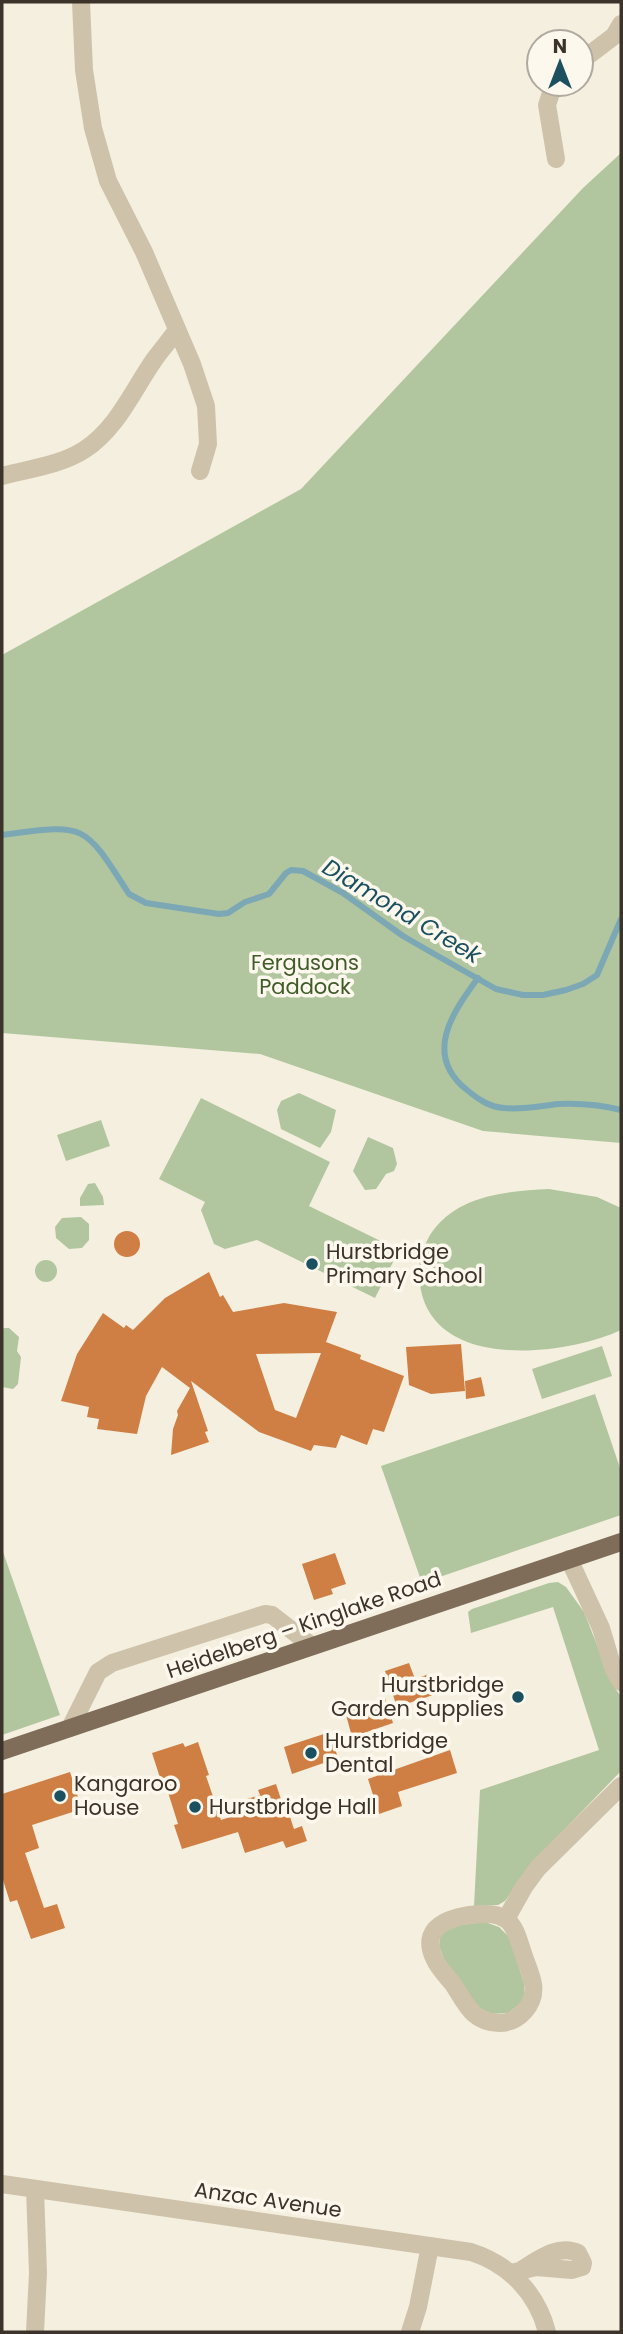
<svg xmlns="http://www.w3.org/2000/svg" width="623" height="2334" font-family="Poppins,sans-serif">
	<rect width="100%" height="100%" fill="#f5efdf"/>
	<g fill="#b1c69e">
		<polygon points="621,153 621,1143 483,1131 260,1054 2,1033 2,655 301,489 583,188"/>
		<polygon points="299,1093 336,1110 331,1132 320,1148 281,1129 277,1110 281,1101"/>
		<polygon points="201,1098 330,1162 309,1206 399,1250 375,1298 257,1240 225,1249 214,1244 201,1210 205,1202 159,1179"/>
		<polygon points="101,1120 110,1146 66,1161 57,1135"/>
		<polygon points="368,1137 393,1148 397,1164 394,1171 386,1174 376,1189 365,1190 353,1171"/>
		<polygon points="95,1183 103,1197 104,1205 80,1206 80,1198 88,1184"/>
		<path d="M 549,1189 L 597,1197 L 621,1208 L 621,1330 C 574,1352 473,1366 435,1320 C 423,1306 419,1288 419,1270 C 419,1257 424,1246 430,1235 C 456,1195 506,1191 549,1189 Z"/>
		<polygon points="81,1217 89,1224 89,1240 82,1248 69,1249 56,1238 55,1227 62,1218"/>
		<circle cx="46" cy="1271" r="11"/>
		<polygon points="4,1328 9,1328 19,1337 17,1351 21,1357 18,1384 13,1389 2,1387 2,1330"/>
		<polygon points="602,1346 612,1376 542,1399 532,1369"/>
		<polygon points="595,1394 621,1471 621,1515 422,1583 381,1466"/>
		<polygon points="2,1549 60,1715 2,1735"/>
		<polygon points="558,1582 566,1587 584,1612 612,1683 621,1697 621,1771 531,1864 505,1901 498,1905 474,1906 480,1790 599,1750 553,1607 471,1633 468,1612 472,1609 549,1583"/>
		<polygon points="485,1922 499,1927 509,1937 524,1983 524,1997 520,2004 508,2013 491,2014 478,2007 444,1959 439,1946 440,1935 451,1926"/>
	</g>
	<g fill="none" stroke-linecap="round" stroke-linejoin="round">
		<g stroke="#7ca8b5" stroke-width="6">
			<path d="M 2,835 C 86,824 83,822 129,894 L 146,903 L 219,914 L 228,913 L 245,902 L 269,894 L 286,873 L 291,870 L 303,871 L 343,893 L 403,936 L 436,955 L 496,989 L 523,995 L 543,995 L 566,990 L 583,984 L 597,975 L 621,919"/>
			<path d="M 478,978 C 452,1013 423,1055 467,1090 C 478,1099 489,1107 504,1108 C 522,1110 540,1106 558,1104 C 579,1103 601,1105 621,1110"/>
		</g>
	</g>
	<g fill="#cf7f43" fill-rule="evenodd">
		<circle cx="127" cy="1244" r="13"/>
		<path d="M 209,1272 L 220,1297 L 223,1295 L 233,1312 L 284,1303 L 337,1312 L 326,1342 L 361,1355 L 360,1359 L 404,1376 L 384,1432 L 373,1429 L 367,1445 L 341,1435 L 336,1448 L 314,1445 L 311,1451 L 259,1432 L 191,1381 L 208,1431 L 205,1432 L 209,1442 L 171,1455 L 173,1429 L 178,1415 L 177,1411 L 190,1388 L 162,1367 L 146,1396 L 137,1434 L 97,1429 L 99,1419 L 87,1417 L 89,1407 L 61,1401 L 77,1354 L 103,1313 L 124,1328 L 126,1325 L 133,1330 L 165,1298 ZM 321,1353 L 296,1418 L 275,1410 L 256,1354 Z"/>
		<polygon points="461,1344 465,1391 431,1394 409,1385 406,1347"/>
		<polygon points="481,1377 485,1396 466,1399 465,1381"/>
		<polygon points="335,1553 346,1584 331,1589 333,1594 314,1600 302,1564"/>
		<polygon points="409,1663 415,1679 429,1674 430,1678 434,1677 439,1693 397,1707 385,1671"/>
		<polygon points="385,1698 393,1723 352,1737 345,1711"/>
		<polygon points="330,1732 338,1758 292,1774 284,1747"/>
		<polygon points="198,1742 209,1775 206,1776 221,1820 251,1810 247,1799 260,1795 258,1790 276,1784 287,1818 290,1817 294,1829 302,1826 307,1841 286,1848 283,1841 245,1853 238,1832 182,1849 174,1825 178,1824 167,1789 164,1790 152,1753 183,1743 185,1747"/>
		<polygon points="450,1750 457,1773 398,1792 402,1806 379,1814 368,1779"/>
		<polygon points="70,1772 82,1809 32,1825 39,1848 25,1853 44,1908 57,1904 65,1928 31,1939 17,1900 10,1902 2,1877 2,1794"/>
	</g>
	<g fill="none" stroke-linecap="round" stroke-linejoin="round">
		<g stroke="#cfc2aa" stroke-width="18">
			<polyline points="81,2 84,70 93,128 108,181 144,252 192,364 206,406 208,444 200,471"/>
			<polyline points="581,61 614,36 621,24"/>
			<polyline points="556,159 547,105 551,93 558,84"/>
			<path d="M 2,476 C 28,469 61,465 84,450 C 117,429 133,390 154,360 C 161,350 170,340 177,330"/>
			<polyline points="569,1559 601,1628 613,1668 621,1682"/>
			<polyline points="70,1728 98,1672 112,1663 265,1614 272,1615 312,1646"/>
			<path d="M 487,1914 C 494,1914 501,1916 507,1920 C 516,1927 519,1942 523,1953 C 526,1963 531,1973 533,1984 C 536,2004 519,2023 499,2023 C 472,2023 465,2002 453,1984 C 446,1975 438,1968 434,1958 C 417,1922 461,1914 487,1914 Z"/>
			<polyline points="506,1919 524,1887 538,1868 621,1786"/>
			<path d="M 2,2184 L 471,2252 C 509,2264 537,2293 547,2332"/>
			<polyline points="35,2189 38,2273 35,2332"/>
			<path d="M 511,2273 L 536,2267 L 572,2270 L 582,2267 L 583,2263 L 578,2253 C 559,2244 539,2259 523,2269"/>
			<polyline points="410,2332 418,2307 430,2246"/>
		</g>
		<polyline stroke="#7f6d5a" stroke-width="18" points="2,1751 621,1542"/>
	</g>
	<g fill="#1b5061" stroke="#fcf8ed" stroke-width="2.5">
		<circle cx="312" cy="1264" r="7"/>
		<circle cx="518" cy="1697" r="7"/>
		<circle cx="311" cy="1753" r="7"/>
		<circle cx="60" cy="1796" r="7"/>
		<circle cx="195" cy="1807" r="7"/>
	</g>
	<g text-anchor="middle" stroke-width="7" stroke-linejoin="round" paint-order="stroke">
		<g font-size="21" fill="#415c2b" stroke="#fcf8ed">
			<text x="305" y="970">Fergusons<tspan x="305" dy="24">Paddock</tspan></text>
		</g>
		<g font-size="21" fill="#3c332a" stroke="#fcf8ed" text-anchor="start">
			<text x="326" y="1259">Hurstbridge<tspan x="326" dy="24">Primary School</tspan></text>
			<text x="504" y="1692" text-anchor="end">Hurstbridge<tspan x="504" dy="24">Garden Supplies</tspan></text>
			<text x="325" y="1748">Hurstbridge<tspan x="325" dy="24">Dental</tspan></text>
			<text x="74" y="1791">Kangaroo<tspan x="74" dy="24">House</tspan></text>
			<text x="209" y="1814">Hurstbridge Hall</text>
		</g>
		<g font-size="21" fill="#3c332a" stroke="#fcf8ed">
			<text transform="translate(304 1625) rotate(-19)" y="7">Heidelberg – Kinglake Road</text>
			<text transform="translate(268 2200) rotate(8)" y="7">Anzac Avenue</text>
		</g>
		<g font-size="23" font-style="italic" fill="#1b5061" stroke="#fcf8ed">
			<text transform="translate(402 911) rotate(31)" y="8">Diamond Creek</text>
		</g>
	</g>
	<rect width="623" height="2334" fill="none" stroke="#3c332a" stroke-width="7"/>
	<g transform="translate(560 63)"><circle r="33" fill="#fcf8ed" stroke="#afa99f" stroke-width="2"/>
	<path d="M0-5L12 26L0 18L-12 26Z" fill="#1b5061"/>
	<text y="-10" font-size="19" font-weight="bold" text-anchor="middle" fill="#3c332a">N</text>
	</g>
</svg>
